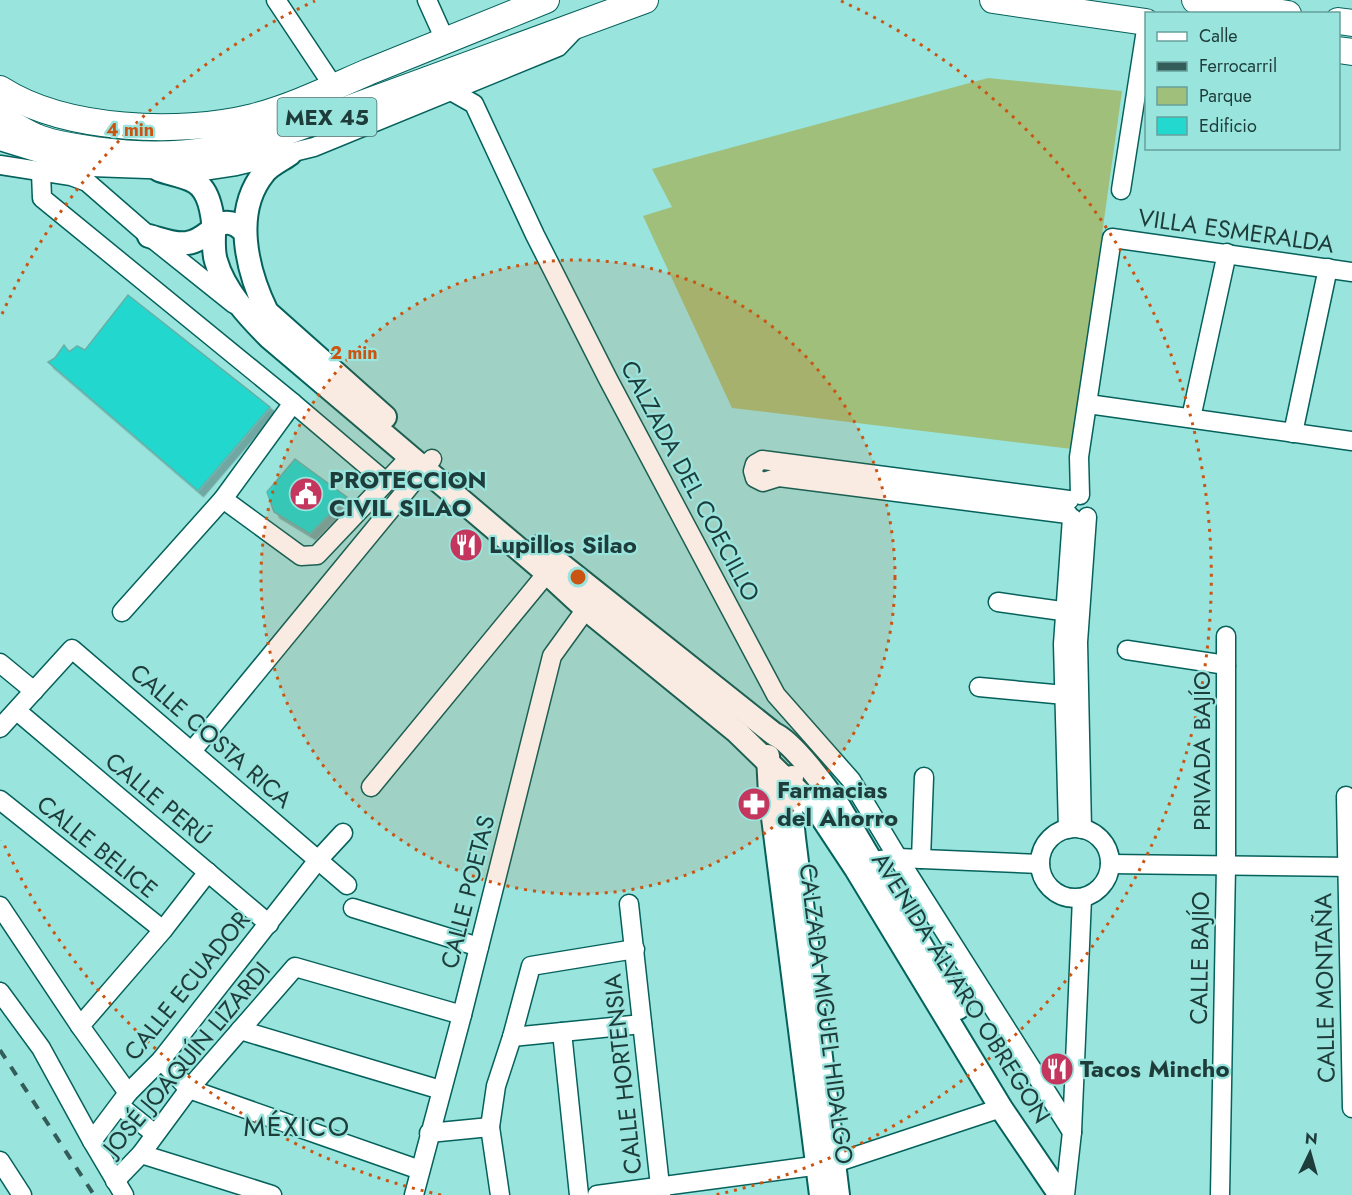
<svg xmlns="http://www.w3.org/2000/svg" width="1352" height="1195" font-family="Jost,sans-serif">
	<defs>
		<filter id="shadow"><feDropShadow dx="5.5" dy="5.5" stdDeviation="0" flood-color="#0004"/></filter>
	</defs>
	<rect width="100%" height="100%" fill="#99e4dd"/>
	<polygon fill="#a0bf7a" points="988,78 1122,91 1072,449 732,408 643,216 672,207 652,169"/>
	<g fill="#23d8ce" stroke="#65b0a9" stroke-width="1.5" filter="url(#shadow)">
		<polygon points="128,295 270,407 198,491 48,362 55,358 64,345 69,352 77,346 85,350"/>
		<polygon points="295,459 347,497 310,534 274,512 267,492"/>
	</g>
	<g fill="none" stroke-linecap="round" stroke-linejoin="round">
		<g stroke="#05615b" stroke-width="21">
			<g id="minor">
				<polyline points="276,0 334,87"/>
				<polyline points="427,0 445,40"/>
				<polyline points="451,91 474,104 535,235 608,379 776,695 851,780 898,858 1072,1132"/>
				<polyline points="0,141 58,159 91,167 203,171 236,166 314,147 558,47 576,28"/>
				<polyline points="0,165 71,176 87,182 149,236 234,304"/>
				<polyline points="41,172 42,198 293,403"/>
				<polyline points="1121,190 1146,30"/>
				<polyline points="1088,404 1352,441"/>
				<polyline points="1191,418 1227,253"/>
				<polyline points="1293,433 1328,268"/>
				<polyline points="1080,495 1079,457 1112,238 1352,272"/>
				<polyline points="223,499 301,556 317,555 409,458"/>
				<polyline points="1068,514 779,477 763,482 755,478 753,471 755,464 762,460 1069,500"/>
				<polyline points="998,602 1076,613"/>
				<polyline points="122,612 223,499 293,403 386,482"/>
				<polyline points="1127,650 1226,665"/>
				<polyline points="0,663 34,691"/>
				<polyline points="979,687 1065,695 1076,693"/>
				<polyline points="17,711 269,924"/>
				<polyline points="0,728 72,649 347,885"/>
				<polyline points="192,751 432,459"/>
				<polyline points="371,787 547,573"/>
				<polyline points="1346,796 1352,1108"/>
				<polyline points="0,800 163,930"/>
				<circle cx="1075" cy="863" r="35"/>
				<polyline points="1068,829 1063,644 1072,518"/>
				<polyline points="1082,829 1078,642 1087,517"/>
				<polyline points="921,859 924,777"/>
				<polyline points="1110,864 1352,867"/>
				<polyline points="861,867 872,861 898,858 1040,864"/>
				<polyline points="629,904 661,1195"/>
				<polyline points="0,906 80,1026 128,1093"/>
				<polyline points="353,908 479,947"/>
				<polyline points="0,992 41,1048 92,1141 124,1195"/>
				<polyline points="80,1026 163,930 208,872"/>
				<polyline points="240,1030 441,1090"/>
				<polyline points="562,1032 579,1195"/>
				<polyline points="512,1037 642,1024"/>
				<polyline points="161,1060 189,1089 420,1170"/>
				<polyline points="120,1106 155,1134"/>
				<polyline points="429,1133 490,1127"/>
				<polyline points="92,1141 128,1093 161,1060 318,860 343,833"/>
				<polyline points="141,1154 272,1195"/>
				<polyline points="0,1161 22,1195"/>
				<polyline points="115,1181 141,1154 189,1089 295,967 462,1015"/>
				<polyline points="414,1195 462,1015 552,656 586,609"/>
				<polyline points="500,1195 490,1127 496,1086 512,1037 531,966 635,949"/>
				<polyline points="597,1195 835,1163 1001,1108"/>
				<polyline points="1065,1195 1072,1132 1082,898"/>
				<polyline points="1220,1195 1226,866 1226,636"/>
			</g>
		</g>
		<g stroke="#05615b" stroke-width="26">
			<g id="major">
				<path d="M 290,154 C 282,160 270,165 264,173 C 232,212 247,271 267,312 L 385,417"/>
				<path d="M 159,170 C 170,174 185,176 195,182 C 210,191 213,216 214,233 C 214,241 213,252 216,261 C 224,290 248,316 269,337 L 547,573 L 586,609 L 737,732 L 817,810 L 856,869 L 1001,1108 L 1060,1195"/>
				<path d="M 149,236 C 161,239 174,245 187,243 C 212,240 219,207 245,232"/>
				<path d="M 539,547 L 774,734 C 793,742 827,789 840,808 L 958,1008"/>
				<polyline points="768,756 770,794 821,1195"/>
				<polyline points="792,777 789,791 794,838 838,1195"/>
			</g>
		</g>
		<g stroke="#05615b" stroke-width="28">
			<g id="highway">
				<polyline points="993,0 1146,22"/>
				<polyline points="1195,0 1288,14"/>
				<polyline points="1338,21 1352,23"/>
				<polyline points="1338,50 1352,52"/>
				<path d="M 0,89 C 65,131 180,135 253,117 C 292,107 331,88 368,72 C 427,48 486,24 546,0"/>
				<path d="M 0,117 C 12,124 24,132 36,137 C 54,145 76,147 95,150 C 161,159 205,154 269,138 L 645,0"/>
			</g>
		</g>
		<use href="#minor" stroke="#fff" stroke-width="18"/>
		<use href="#major" stroke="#fff" stroke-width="22"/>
		<use href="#highway" stroke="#fff" stroke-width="26"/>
		<polyline stroke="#345c59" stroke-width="4" stroke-dasharray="10 10" stroke-linecap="butt" points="0,1050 94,1195"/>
	</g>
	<circle cx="578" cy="577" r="317" fill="#ca5513" fill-opacity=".12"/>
	<g fill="none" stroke="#ca5513" stroke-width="3" stroke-dasharray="3 6">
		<circle cx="578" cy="577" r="317"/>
		<path d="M441 1195A633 633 0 0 1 2 840M2 314A633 633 0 0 1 315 1M841 1A633 633 0 0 1 715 1195"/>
	</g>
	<defs>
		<g id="civic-disc" transform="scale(1.725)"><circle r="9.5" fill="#c4365e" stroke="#99e4dd"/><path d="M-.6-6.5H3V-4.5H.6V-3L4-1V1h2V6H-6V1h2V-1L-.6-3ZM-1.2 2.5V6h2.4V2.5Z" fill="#fff"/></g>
		<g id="restaurant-disc" transform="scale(1.725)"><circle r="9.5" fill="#c4365e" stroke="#99e4dd"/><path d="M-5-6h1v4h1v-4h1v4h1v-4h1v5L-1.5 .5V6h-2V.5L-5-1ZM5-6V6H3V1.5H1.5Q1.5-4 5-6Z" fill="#fff"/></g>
		<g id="pharmacy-disc" transform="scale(1.725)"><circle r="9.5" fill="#c4365e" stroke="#99e4dd"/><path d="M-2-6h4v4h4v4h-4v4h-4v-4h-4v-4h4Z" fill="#fff"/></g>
	</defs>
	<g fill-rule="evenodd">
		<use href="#civic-disc" x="306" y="494"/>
		<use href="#restaurant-disc" x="466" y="545"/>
		<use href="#pharmacy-disc" x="754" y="804"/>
		<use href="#restaurant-disc" x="1057" y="1069"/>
	</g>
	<g text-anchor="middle" stroke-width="4.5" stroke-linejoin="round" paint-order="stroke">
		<rect fill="#99e4dd" stroke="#426e6b" stroke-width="1.5" x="277.5" y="98" width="99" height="38" rx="4.5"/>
		<g font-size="22" font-weight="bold" fill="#1d3c3a">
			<text x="327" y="125">MEX 45</text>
		</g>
		<g font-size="24" fill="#1d3c3a" stroke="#99e4dd">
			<text transform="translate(1236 231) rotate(8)" y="8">VILLA ESMERALDA</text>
			<text transform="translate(690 481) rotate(62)" y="8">CALZADA DEL COECILLO</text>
			<text transform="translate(211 736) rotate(41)" y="8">CALLE COSTA RICA</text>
			<text transform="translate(1202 751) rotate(-90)" y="8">PRIVADA BAJÍO</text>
			<text transform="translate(158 799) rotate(40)" y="8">CALLE PERÚ</text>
			<text transform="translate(97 847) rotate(39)" y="8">CALLE BELICE</text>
			<text transform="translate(468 892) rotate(-76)" y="8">CALLE POETAS</text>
			<text transform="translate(1200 958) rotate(-89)" y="8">CALLE BAJÍO</text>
			<text transform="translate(187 986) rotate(-51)" y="8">CALLE ECUADOR</text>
			<text transform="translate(961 988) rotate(58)" y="8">AVENIDA ÁLVARO OBREGON</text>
			<text transform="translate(1325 988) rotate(-91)" y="8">CALLE MONTAÑA</text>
			<text transform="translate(826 1014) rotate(83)" y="8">CALZADA MIGUEL HIDALGO</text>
			<text transform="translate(187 1059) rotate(-50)" y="8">JOSÉ JOAQUÍN LIZARDI</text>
			<text transform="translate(623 1074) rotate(-96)" y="8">CALLE HORTENSIA</text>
		</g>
		<g font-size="24" font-weight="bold" fill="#1d3c3a" stroke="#99e4dd" text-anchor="start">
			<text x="329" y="488">PROTECCION<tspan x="329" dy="28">CIVIL SILAO</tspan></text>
			<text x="489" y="553">Lupillos Silao</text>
			<text x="777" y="798">Farmacias<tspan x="777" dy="28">del Ahorro</tspan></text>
			<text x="1080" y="1077">Tacos Mincho</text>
		</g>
		<g font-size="27" letter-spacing="1.5" fill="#1d3c3a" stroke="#99e4dd">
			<text x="297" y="1136">MÉXICO</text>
		</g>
	</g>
	<circle cx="578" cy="577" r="9" fill="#ca5513" stroke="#99e4dd" stroke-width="3"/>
	<g font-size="18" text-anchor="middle" font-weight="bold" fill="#ca5513" stroke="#99e4dd" stroke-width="4.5" stroke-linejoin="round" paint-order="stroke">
		<text x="130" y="136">4 min</text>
		<text x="354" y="359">2 min</text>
	</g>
	<rect x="1145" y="12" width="195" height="138" fill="#99e4dd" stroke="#67a19c" stroke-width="1.5"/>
	<rect x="1157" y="32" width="30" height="9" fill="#ffffff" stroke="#67a19c" stroke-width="1.5"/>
	<text x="1199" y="42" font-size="18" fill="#1d3c3a">Calle</text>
	<rect x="1157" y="62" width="30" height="9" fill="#345c59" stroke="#67a19c" stroke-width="1.5"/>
	<text x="1199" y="72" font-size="18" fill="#1d3c3a">Ferrocarril</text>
	<rect x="1157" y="87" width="30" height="18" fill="#a0bf7a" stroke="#67a19c" stroke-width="1.5"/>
	<text x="1199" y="102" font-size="18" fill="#1d3c3a">Parque</text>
	<rect x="1157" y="117" width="30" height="18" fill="#23d8ce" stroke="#67a19c" stroke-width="1.5"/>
	<text x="1199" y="132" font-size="18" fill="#1d3c3a">Edificio</text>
	<g transform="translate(1310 1153) rotate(5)" stroke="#99e4dd" stroke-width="4.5" paint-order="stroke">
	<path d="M0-4.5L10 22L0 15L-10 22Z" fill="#1d3c3a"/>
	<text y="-9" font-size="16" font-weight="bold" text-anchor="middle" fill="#1d3c3a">N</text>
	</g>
</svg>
